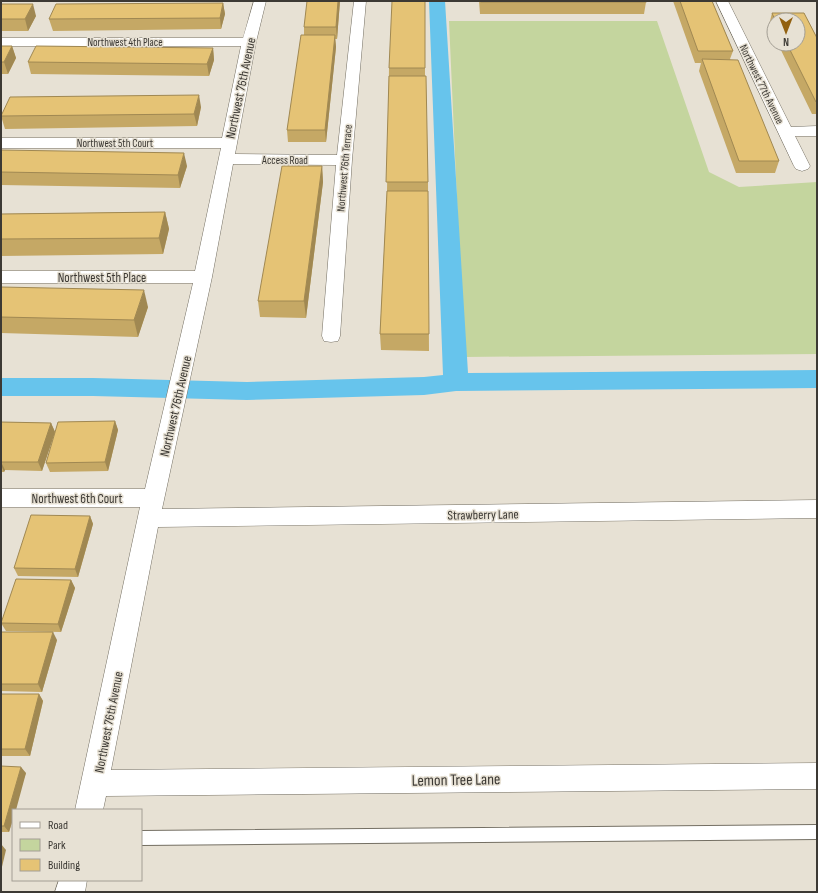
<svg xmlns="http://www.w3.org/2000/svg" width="818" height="893" font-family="'Sofia Sans Condensed',sans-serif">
	<rect width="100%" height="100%" fill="#e7e1d4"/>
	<polygon fill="#c4d59e" points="449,21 657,21 709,172 739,187 817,182 817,354 464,357"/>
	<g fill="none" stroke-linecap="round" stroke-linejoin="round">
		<polygon fill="#67c4ec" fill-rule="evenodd" points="429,1 445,1 468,373 817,370 817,388 456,391 424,395 247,400 93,396 1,396 1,378 93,378 247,382 424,377 443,375"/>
		<g stroke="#746f63" stroke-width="2">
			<polygon id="service" points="817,825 817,839 141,845 141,831"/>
		</g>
		<g stroke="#746f63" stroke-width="1">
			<g id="minor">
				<polygon points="254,1 266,1 256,42 235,154 337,155 354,1 366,1 352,160 340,336 338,341 331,342 324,341 322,336 336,165 233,164 212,277 162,509 817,500 817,518 158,527 111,770 817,763 817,789 106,796 103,810 75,810 140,507 1,507 1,489 145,489 193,283 1,283 1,271 195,271 221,148 1,148 1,138 222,138 241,46 1,46 1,38 243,38"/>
				<polygon points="716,1 728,1 791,127 817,126 817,136 795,136 810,166 808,169 802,171 796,169 794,166"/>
				<polygon points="59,880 87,880 85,892 55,892"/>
			</g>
		</g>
		<use href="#service" fill="#fff" fill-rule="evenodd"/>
		<use href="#minor" fill="#fff" fill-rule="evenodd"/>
	</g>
	<g fill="#c5a865">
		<polygon points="340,1 337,39 335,39 336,47 326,142 288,142 287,130 304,35 304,27"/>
		<polygon points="425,1 425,76 428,182 429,351 381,350 380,334 387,191 389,68"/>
		<polygon points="479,1 646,1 646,2 644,14 480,14"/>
		<polygon points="673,1 712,1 733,51 730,59 779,161 775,173 736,173 699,71 701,63 695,63"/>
		<polygon points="223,3 225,14 221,29 53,31 49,19"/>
		<polygon points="1,4 36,16 28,31 1,31"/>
		<polygon points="772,13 804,13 817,38 817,114 812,114 778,44 798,44 798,20 774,20 774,36 769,25"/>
		<polygon points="1,46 12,46 16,58 8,74 1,74"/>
		<polygon points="213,48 214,60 209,76 31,74 28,62"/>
		<polygon points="201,107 197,126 5,129 1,116"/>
		<polygon points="1,150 187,166 180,188 1,185"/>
		<polygon points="322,166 323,182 306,318 260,317 258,301"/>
		<polygon points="165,212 169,229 163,254 1,256 1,214"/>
		<polygon points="1,287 148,307 138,337 1,333"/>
		<polygon points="115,421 118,430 108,471 50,472 46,463"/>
		<polygon points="1,422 51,423 55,432 42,471 5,470 4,472 1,472"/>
		<polygon points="90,516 93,524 78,577 18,576 14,568"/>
		<polygon points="71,580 75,588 61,632 6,631 1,623"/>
		<polygon points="1,632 57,640 42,692 1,691"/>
		<polygon points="1,694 39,694 43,701 30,756 1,756"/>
		<polygon points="1,766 26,773 13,810 13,819 9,832 1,832"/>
	</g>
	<g fill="#a08852">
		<polygon points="338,1 340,1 337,39 336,27"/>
		<polygon points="223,3 225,14 221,29 220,18"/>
		<polygon points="33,4 36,16 28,31 25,19"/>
		<polygon points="335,35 336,47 326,142 325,130"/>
		<polygon points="12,46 16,58 8,74 4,62"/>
		<polygon points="213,48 214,60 209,76 207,64"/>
		<polygon points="199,95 201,107 197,126 194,114"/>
		<polygon points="184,153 187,166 180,188 178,175"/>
		<polygon points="322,166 323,182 306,318 304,301"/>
		<polygon points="165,212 169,229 163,254 159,238"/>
		<polygon points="144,290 148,307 138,337 134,320"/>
		<polygon points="115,421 118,430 108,471 105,462"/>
		<polygon points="51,423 55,432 42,471 38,462"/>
		<polygon points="1,462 5,470 4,472 1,465"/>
		<polygon points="90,516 93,524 78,577 75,569"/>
		<polygon points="71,580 75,588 61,632 58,624"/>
		<polygon points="53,632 57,640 42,692 38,684"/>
		<polygon points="39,694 43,701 30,756 25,749"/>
		<polygon points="21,767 26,773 16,810 13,810 13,819 9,832 4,826"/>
		<polygon points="1,844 6,850 1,871"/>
	</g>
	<g fill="#e5c375" stroke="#a08852">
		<polygon points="307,1 338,1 336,27 304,27"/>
		<polygon points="392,1 425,1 425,68 389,68"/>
		<rect x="481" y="1" width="165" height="1"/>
		<polygon points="680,1 712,1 733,51 698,51"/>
		<polygon points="223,3 220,18 49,19 56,4"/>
		<polygon points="1,4 33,4 25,19 1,19"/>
		<polygon points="772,13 804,13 817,38 817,102 816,102 787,44 798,44 798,20 775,20"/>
		<polygon points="301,35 335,35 325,130 287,130"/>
		<polygon points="1,46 12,46 4,62 1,62"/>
		<polygon points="36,46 213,48 207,64 28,62"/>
		<polygon points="702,59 738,60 779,161 739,161"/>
		<polygon points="389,76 426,76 428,182 386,182"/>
		<polygon points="199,95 194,114 1,116 10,97"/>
		<polygon points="1,150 184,153 178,175 1,172"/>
		<polygon points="282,166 322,166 304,301 258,301"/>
		<polygon points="387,191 428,191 429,334 380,334"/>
		<polygon points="165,212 159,238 1,239 1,214"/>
		<polygon points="1,287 144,290 134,320 1,317"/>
		<polygon points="115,421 105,462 46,463 58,422"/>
		<polygon points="1,422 51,423 38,462 1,462"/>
		<polygon points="31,515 90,516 75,569 14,568"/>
		<polygon points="16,579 71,580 58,624 1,623"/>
		<polygon points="1,632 53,632 38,684 1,684"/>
		<polygon points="1,694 39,694 25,749 1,749"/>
		<polygon points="1,766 21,767 4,826 1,826"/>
	</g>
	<g text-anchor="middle" stroke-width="3" stroke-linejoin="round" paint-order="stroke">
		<g font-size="11" fill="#3c3934" stroke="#e7e1d4">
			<text x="125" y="46">Northwest 4th Place</text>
			<text transform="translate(762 84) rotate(64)" y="4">Northwest 77th Avenue</text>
			<text x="115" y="147">Northwest 5th Court</text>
			<text x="285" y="164">Access Road</text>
			<text transform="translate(344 168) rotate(-85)" y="4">Northwest 76th Terrace</text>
		</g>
		<g font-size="13" fill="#3c3934" stroke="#e7e1d4">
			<text transform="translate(240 88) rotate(-78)" y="5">Northwest 76th Avenue</text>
			<text x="102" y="282">Northwest 5th Place</text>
			<text transform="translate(175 406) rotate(-77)" y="5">Northwest 76th Avenue</text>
			<text x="77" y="503">Northwest 6th Court</text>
			<text transform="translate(483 514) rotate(-1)" y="5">Strawberry Lane</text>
			<text transform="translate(108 722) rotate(-79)" y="5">Northwest 76th Avenue</text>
		</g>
		<g font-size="16" fill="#3c3934" stroke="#e7e1d4">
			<text transform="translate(456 779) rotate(-1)" y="6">Lemon Tree Lane</text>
		</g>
	</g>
	<rect width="818" height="893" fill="none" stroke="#3c3934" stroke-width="4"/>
	<rect x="12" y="809" width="130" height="72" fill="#e7e1d4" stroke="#a39e94"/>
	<rect x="20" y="822" width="20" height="6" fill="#ffffff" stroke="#a39e94"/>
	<text x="48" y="829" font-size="12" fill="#3c3934">Road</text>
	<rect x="20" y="839" width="20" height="12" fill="#c4d59e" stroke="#a39e94"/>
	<text x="48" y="849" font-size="12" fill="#3c3934">Park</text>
	<rect x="20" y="859" width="20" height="12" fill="#e5c375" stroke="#a39e94"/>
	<text x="48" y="869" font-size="12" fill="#3c3934">Building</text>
	<g transform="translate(786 32) rotate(180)"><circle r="19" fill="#e7e1d4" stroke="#a39e94"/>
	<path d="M0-3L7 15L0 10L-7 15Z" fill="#926111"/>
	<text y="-6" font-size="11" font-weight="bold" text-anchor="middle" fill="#3c3934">N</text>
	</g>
</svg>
